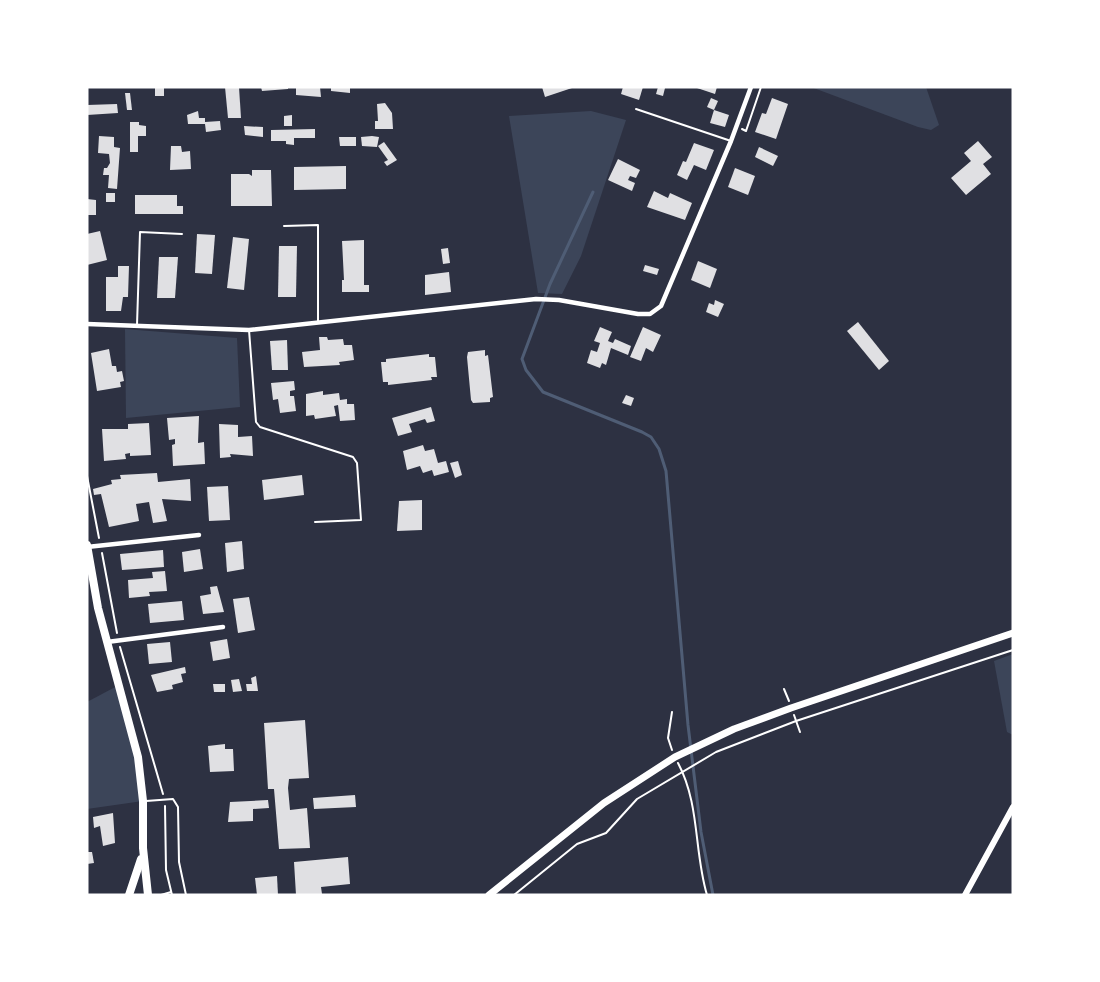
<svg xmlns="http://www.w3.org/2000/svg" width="1100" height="982" font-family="Roboto,sans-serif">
	<rect width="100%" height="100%" fill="#2d3142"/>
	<g fill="#3c4559">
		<polygon points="811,87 926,87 939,125 931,130 918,127"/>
		<polygon points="591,111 626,120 581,256 562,294 538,293 509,116"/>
		<polygon points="125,329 237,338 240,407 126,418"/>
		<polygon points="1013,654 1013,735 1007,732 994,661"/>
		<polygon points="119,685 138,757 143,801 87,809 87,702"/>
	</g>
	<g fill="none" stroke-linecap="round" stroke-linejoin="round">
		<polyline stroke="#4f5d75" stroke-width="3" points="593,192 550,284 522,359 526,370 543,392 642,432 651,437 659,449 666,471 688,725 701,832 713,895"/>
	</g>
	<g fill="#e0e0e3">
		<polygon points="164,87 164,96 155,96 155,88"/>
		<polygon points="225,87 239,87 241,118 228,118"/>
		<polygon points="261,87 288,87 288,89 262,91"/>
		<polygon points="296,87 320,87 321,97 296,95"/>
		<polygon points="331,87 350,87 350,93 331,91"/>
		<polygon points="542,87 575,87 545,97"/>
		<polygon points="623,87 643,87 639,100 621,94"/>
		<polygon points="658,87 665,88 663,96 656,94"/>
		<polygon points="694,87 717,87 715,94"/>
		<polygon points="125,93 130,93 132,110 127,110"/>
		<polygon points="711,98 718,101 714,110 707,107"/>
		<polygon points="772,98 788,104 776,139 755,132 762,113 766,114"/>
		<polygon points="385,103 392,113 393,129 375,129 375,121 378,121 377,104"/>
		<polygon points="117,104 118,113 87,115 87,105"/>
		<polygon points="714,110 729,115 725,127 710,123"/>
		<polygon points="198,111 199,118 205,118 205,122 220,121 221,130 206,132 205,124 188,124 187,115"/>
		<polygon points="292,115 292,126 284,126 284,116"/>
		<polygon points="130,122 139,122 139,125 146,126 146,136 138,136 138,152 130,152"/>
		<polygon points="244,126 263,127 263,137 245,135"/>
		<polygon points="315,129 315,138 294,138 294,145 286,144 286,141 271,141 271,130"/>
		<polygon points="99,136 114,137 114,147 120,148 117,189 108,188 109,175 103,175 104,168 107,168 110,163 109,154 98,153"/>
		<polygon points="372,136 379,137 377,147 362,146 361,137"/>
		<polygon points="339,137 356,137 356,146 340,146"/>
		<polygon points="978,141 992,157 983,164 991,174 966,195 951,178 971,161 964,153"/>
		<polygon points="384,142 397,160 387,166 384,162 388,160 378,146"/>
		<polygon points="694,143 714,150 706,170 694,165 687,180 677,175 683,161 686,162"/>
		<polygon points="171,146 181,146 182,152 190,151 191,169 170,170"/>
		<polygon points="759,147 778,156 773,166 755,157"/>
		<polygon points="618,159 640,170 636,178 630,176 628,180 635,183 632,191 608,180"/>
		<polygon points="346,166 346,189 294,190 294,167"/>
		<polygon points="735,168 755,176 748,195 728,187"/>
		<polygon points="252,170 271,170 272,206 231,206 231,174 249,174 252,176"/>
		<polygon points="654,191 668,198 670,193 692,203 685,220 647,207"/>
		<rect x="106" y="193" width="9" height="9"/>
		<polygon points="135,195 177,195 177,206 183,206 183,214 135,214"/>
		<polygon points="87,199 96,200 96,215 87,215"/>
		<polygon points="100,231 107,260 87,265 87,234"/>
		<polygon points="197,234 215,235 212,274 195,273"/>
		<polygon points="233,237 249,239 244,290 227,288"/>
		<polygon points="364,240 364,285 369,285 369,292 342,292 342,280 344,280 342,241"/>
		<polygon points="279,246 297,246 296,297 278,297"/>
		<polygon points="448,248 450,263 443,264 441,249"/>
		<polygon points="159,257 178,257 175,298 157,298"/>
		<polygon points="698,261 717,269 710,288 691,280"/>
		<polygon points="645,265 659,269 657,275 643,271"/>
		<polygon points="118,266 129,266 128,297 123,297 121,311 106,311 106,277 118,277"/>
		<polygon points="449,272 451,292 425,295 425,275"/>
		<polygon points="715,300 724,304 718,317 706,312 709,303 714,305"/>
		<polygon points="858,322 889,361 879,370 847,331"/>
		<polygon points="600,327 612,332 608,341 613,343 615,339 631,346 628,355 611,348 606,365 602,363 600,368 587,363 591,350 597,352 600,343 594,341"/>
		<polygon points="643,327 661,335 653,352 646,348 641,361 630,357"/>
		<polygon points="319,337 327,337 328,340 343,339 344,345 352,345 354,360 339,362 340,365 304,367 302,352 320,350"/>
		<polygon points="287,340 288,370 272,370 270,341"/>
		<polygon points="109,349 112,366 116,366 117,372 122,371 124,381 120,382 121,387 97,391 91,353"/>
		<polygon points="485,350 485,356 488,355 493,397 490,398 490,402 473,403 471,400 467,357 468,352"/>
		<polygon points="429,354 429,357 435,357 437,377 431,377 432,380 388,385 388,382 383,382 381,362 386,362 386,359"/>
		<polygon points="294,381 295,390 290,391 290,396 294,396 296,411 280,413 278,399 273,400 271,383"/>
		<polygon points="323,391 323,395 339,393 340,400 347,399 347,404 354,404 355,420 340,421 338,405 334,406 336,416 315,419 314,415 306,416 306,394"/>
		<polygon points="626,395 634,398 631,406 622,403"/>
		<polygon points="431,407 435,421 427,423 425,419 409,424 412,432 398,436 392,418"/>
		<polygon points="199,416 198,443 204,442 205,464 173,466 172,445 175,444 175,439 169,440 167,418"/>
		<polygon points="149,423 151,455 130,456 130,453 125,454 126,459 104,461 102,429 128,429 128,424"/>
		<polygon points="219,424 238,425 238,437 252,436 253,456 230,454 231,457 220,458"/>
		<polygon points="423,445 425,451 434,449 438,463 446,461 449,472 434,476 432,470 423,473 420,466 407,470 403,451"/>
		<polygon points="458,461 462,475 455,478 450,463"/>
		<polygon points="157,473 158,482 190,479 191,501 162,499 167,521 153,523 149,502 136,504 139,521 109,527 101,494 94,495 93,489 112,484 111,480 121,479 120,475"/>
		<polygon points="302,475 304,495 264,500 262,480"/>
		<polygon points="228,486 230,520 209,521 207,487"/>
		<polygon points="422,500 422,530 397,531 399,501"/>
		<polygon points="242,541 244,569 227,572 225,543"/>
		<polygon points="200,549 203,569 184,572 182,552"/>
		<polygon points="163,550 164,567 122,570 120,554"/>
		<polygon points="165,571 167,591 149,592 150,596 129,598 128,580 153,578 152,572"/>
		<polygon points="217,586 224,612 203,614 200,596 211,594 210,587"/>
		<polygon points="249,597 255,630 238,633 233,599"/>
		<polygon points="182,601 184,620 150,623 148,604"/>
		<polygon points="227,639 230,658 213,661 210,642"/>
		<polygon points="170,642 172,662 149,664 147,644"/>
		<polygon points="185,667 186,673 181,674 183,682 172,685 173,689 157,692 151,675"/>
		<polygon points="256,676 258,691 247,691 246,684 252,684 251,678"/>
		<polygon points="239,679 242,691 233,692 231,680"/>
		<polygon points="213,684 225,684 225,692 214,692"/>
		<polygon points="305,720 309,778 289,779 288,788 290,810 307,808 310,848 279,849 274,789 268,789 264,723"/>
		<polygon points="225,744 225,749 233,749 234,771 210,772 208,746"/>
		<polygon points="355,795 356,807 314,809 313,798"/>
		<polygon points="268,800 269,808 253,809 253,821 228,822 230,802"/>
		<polygon points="113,813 115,843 103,846 100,826 94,828 93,817"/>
		<polygon points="88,852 92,852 94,863 87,864"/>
		<polygon points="348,857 350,884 321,887 322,894 296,895 294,862"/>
		<polygon points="277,876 278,895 257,895 255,878"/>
	</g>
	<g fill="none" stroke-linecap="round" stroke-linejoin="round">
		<g stroke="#fff" stroke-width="2">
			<polyline points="742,129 746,131 761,87"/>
			<polyline points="87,476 99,538"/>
			<polyline points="102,553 117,633"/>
			<polyline points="120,647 163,794"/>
			<polyline points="784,689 789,701"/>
			<polyline points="794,715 800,732"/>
			<polyline points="672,750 668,738 672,712"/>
			<path d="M 678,763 C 700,804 694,852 707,895"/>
			<polyline points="165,806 166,870 172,895"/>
			<polyline points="161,895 171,892"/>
			<polyline points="514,895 577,844 606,833 637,799 716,752 796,721 1013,650"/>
		</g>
		<g stroke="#fff" stroke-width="2">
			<polyline points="636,109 731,141"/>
			<polyline points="284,226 318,225 318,321"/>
			<polyline points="137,325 140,232 182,234"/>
			<polyline points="249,330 256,422 260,427 353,457 357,463 361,520 315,522"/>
			<polyline points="146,801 173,799 178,807 179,862 186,895"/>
		</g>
		<g stroke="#fff" stroke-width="4.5">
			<polyline points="87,324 249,330 536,299 559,300 638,314 650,314 661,306 731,141 751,87"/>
			<polyline points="87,547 199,535"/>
			<polyline points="107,642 223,627"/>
		</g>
		<polyline stroke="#fff" stroke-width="6" points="965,895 1013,807"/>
		<polyline stroke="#fff" stroke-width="7" points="489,895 604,803 675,757 734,729 791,708 1013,633"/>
		<g stroke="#fff" stroke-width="8">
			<polyline points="87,545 98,608 138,757 143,801 143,848 148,895"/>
			<polyline points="129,895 141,859"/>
		</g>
	</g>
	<rect width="1100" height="982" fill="none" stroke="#ffffff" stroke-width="177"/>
</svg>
